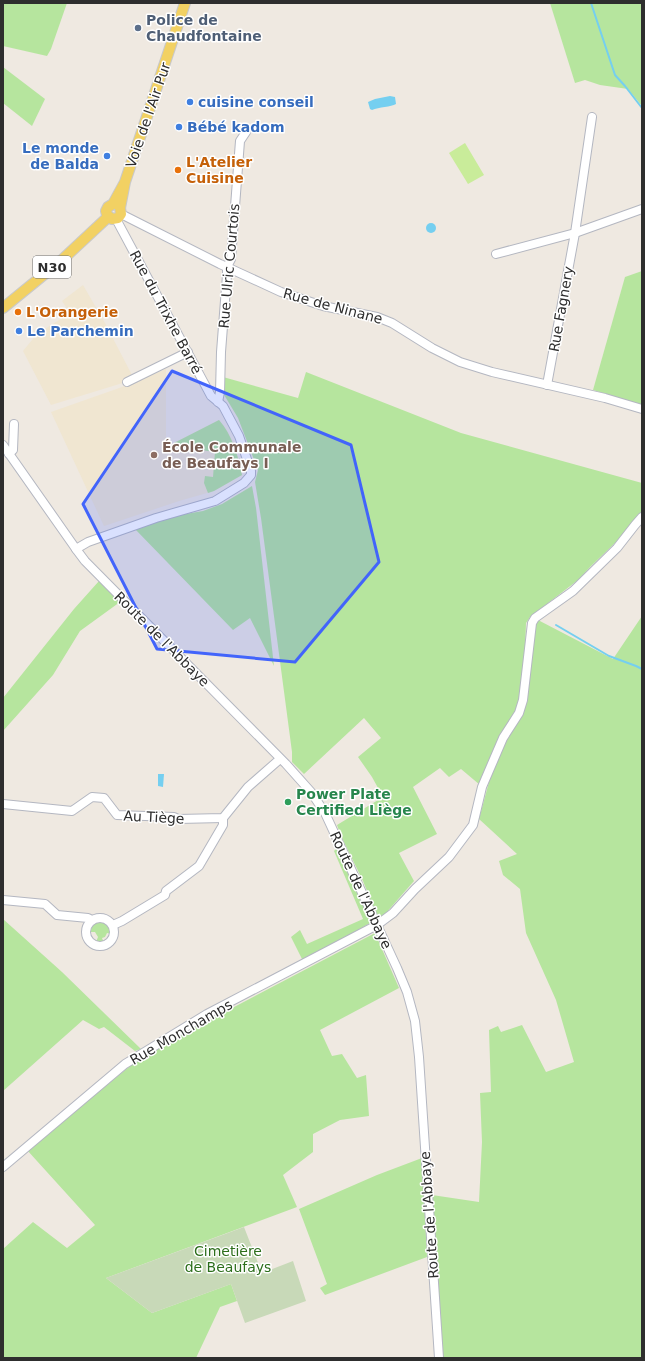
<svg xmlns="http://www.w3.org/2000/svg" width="645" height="1361" font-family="'DejaVu Sans',sans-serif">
	<rect width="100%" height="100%" fill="#efe9e1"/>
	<g fill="#f0e6d1">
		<polygon points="83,285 105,323 133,377 126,382 51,405 23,351 37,334 70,313 62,301"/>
		<polygon points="166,369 166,447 219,420 226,429 233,442 240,463 242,475 214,491 179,501 104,526 51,412 122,387"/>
	</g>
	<g fill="#b6e59e">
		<polygon points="3,3 67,3 51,49 47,56 3,46"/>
		<polygon points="550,3 642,3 642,106 628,89 600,85 585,80 575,83"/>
		<polygon points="3,67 45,99 32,126 3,103"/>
		<polygon points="642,271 642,405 593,390 625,277"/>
		<polygon points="306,372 461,433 642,483 642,511 615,543 591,566 578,580 530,617 526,623 525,651 520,703 480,785 461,769 449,777 440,768 413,787 437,834 399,853 414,881 379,921 363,881 341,836 337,825 383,797 372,777 358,757 381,738 364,718 304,774 292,762 292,752 261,518 255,482 258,470 238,418 223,393 223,377 298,398"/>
		<path d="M 219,420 C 232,435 238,455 242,475 L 214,491 L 208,493 L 204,483 L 205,476 L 213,477 L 215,452 L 174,446 L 174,443 Z"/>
		<polygon points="252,486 256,508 274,666 250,618 233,630 135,529 174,516 203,511 222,504"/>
		<polygon points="99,581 120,602 80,631 53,675 3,731 3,698 74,609"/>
		<polygon points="642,616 642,1358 442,1358 432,1195 479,1202 482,1142 480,1093 491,1092 489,1030 498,1026 501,1032 522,1025 546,1072 574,1062 556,1000 526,933 520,889 503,875 499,861 517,854 479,819 489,782 508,734 523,709 530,677 533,629 538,620 613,659"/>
		<polygon points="338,847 372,922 303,961 291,937 300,930 307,944 363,919 334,851"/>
		<polygon points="3,919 62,972 141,1049 135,1051 104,1027 99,1029 83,1020 3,1091"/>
		<polygon points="100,921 108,924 111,929 112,934 107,933 105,937 102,938 104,943 96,942 98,937 95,932 90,932 93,925"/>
		<polygon points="375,933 399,988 320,1030 332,1056 342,1054 357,1078 366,1075 369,1116 340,1120 313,1134 313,1152 283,1175 297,1207 106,1278 152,1313 231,1284 237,1301 220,1307 196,1358 3,1358 3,1249 33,1222 67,1248 95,1225 27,1150 140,1058 200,1025"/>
		<polygon points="422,1158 427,1257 325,1295 320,1288 327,1284 299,1209 377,1175"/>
	</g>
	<polygon fill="#c8d9b8" points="244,1227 262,1273 293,1261 306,1301 245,1323 231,1284 152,1313 106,1278"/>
	<polygon fill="#c9ec9a" points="465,143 484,175 468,184 449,153"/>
	<g fill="#75cff0">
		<path d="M 390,96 L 395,97 L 396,104 C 391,107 379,107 372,110 L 370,109 L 368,102 L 375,99 Z"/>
		<circle cx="431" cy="228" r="5"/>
		<polygon points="158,774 164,774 163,787 158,786"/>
	</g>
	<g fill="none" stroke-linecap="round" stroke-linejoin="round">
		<g stroke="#75cff0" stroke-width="2">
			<polyline points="591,3 615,75 625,86 642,108"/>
			<polyline points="556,625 609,656 636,666 642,669"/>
		</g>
		<g stroke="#b4b7c1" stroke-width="10">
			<g id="minor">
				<polyline points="121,214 220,264 281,292 323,306 377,317 392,323 432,348 460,362 492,372 605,398 642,409"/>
				<polyline points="496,254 575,233 642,209"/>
				<polyline points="127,382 188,352"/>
				<polyline points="547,385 575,233 592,117"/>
				<polyline points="218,402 220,392 221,352 227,275 227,267 231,259 240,141 246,132"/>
				<polyline points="3,445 76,549 85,561 286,764 311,792 325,813 397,968 407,992 415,1021 419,1057 439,1358"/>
				<polyline points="9,454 13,450 14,424"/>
				<polyline points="76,549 88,542 156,518 215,501 244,483 251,475 251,471 239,436 223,406 211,396 116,219"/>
				<polyline points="3,804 72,811 92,797 104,798 117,815 174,817 178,819 223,818 248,787 280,759"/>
				<polyline points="3,900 45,904 57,915 88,918 92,920"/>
				<circle cx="100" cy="932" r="14"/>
				<polyline points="113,925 122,921 165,895 166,891 199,866 223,825 223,818"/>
				<polyline points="3,1167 125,1064 207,1014 377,925 393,913 415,889 449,857 473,825 482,787 503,738 519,713 523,700 532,623 535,618 573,591 617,548 635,525 642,517"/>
			</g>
		</g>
		<g stroke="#c9c9c9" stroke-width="12">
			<g id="major">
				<polyline points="125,182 113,204 108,207 106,211 107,215 112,219 118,218 121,214 120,208 125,182 185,3"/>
				<polyline points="3,308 63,259 108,217"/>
			</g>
		</g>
		<use href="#minor" stroke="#fff" stroke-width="8"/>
		<use href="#major" stroke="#f2d163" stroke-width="10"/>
	</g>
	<path fill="#4264fb" fill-opacity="0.2" stroke="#4264fb" stroke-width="3" stroke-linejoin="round" d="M 172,371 L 351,445 L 379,562 L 295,662 L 157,649 L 83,504 Z"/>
	<circle fill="#5c6f8a" stroke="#fff" stroke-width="1.5" cx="138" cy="28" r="4"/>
	<g fill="#3f7fe0" stroke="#fff" stroke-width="1.5">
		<circle cx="190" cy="102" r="4"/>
		<circle cx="179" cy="127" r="4"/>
		<circle cx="107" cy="156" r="4"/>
		<circle cx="19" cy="331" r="4"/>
	</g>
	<g fill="#e8710a" stroke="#fff" stroke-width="1.5">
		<circle cx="178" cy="170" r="4"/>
		<circle cx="18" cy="312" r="4"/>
	</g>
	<circle fill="#8d6e63" stroke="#fff" stroke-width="1.5" cx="154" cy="455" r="4"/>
	<circle fill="#2e9e5b" stroke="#fff" stroke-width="1.5" cx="288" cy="802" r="4"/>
	<g text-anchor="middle" stroke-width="3" stroke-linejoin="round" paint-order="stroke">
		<rect fill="#fff" stroke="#6d6d6d" stroke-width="1" x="33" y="256" width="38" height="22" rx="3"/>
		<g font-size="13" font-weight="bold" fill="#2e2e2e">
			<text x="52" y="272">N30</text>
		</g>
		<g font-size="14" font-weight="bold" fill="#4e5e75" stroke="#fff" text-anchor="start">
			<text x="146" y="25">Police de<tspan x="146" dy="16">Chaudfontaine</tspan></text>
		</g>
		<g font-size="14" font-weight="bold" fill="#366cbe" stroke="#fff" text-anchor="start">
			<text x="198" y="107">cuisine conseil</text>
			<text x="187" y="132">Bébé kadom</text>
			<text x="99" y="153" text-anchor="end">Le monde<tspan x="99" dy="16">de Balda</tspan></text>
			<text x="27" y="336">Le Parchemin</text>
		</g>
		<g font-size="14" fill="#2e2e2e" stroke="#fff">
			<text transform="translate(148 115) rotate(-71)" y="5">Voie de l'Air Pur</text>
			<text transform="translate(229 266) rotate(-85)" y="5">Rue Ulric Courtois</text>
			<text transform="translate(333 306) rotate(15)" y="5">Rue de Ninane</text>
			<text transform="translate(561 309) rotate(-80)" y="5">Rue Fagnery</text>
			<text transform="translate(166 312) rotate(62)" y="5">Rue du Trixhe Barré</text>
			<text transform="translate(162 639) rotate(45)" y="5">Route de l'Abbaye</text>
			<text transform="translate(154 817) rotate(3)" y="5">Au Tiège</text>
			<text transform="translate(361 890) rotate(65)" y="5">Route de l'Abbaye</text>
			<text transform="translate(181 1032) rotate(-30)" y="5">Rue Monchamps</text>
			<text transform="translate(429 1215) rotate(-94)" y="5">Route de l'Abbaye</text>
		</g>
		<g font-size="14" font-weight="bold" fill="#c56008" stroke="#fff" text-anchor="start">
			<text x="186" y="167">L'Atelier<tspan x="186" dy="16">Cuisine</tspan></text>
			<text x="26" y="317">L'Orangerie</text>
		</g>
		<g font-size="14" font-weight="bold" fill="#785e54" stroke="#fff" text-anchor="start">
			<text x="162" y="452">École Communale<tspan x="162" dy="16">de Beaufays I</tspan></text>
		</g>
		<g font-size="14" font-weight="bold" fill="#27864d" stroke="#fff" text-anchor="start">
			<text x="296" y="799">Power Plate<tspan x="296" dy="16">Certified Liège</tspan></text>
		</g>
		<g font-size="14" fill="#2c6e1b" stroke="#fff">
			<text x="228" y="1256">Cimetière<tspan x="228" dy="16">de Beaufays</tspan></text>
		</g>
	</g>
	<rect width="645" height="1361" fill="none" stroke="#2e2e2e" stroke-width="8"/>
</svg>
